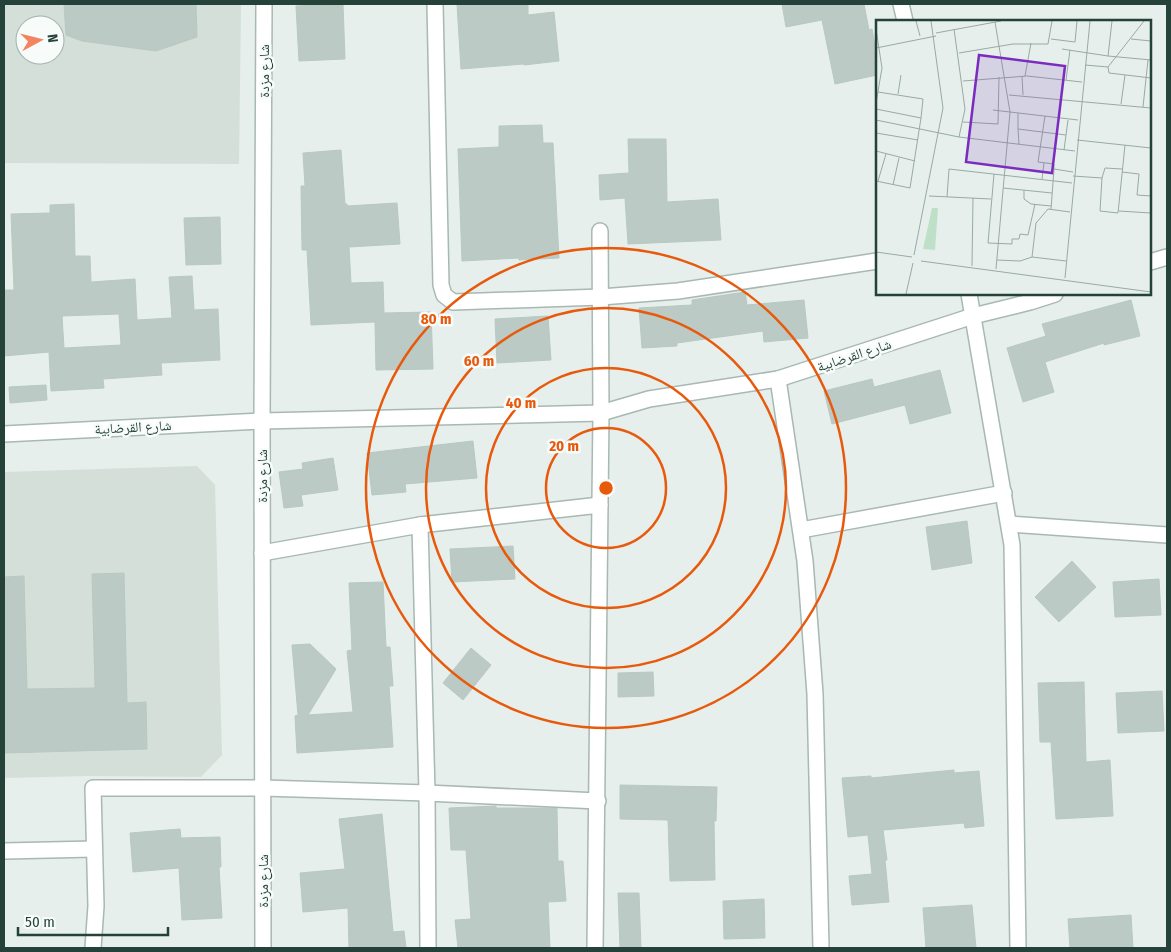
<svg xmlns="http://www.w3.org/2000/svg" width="1171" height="952" font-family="'Fira Sans Condensed','Noto Naskh Arabic',sans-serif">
	<rect width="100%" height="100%" fill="#e6efeb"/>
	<g fill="#d4dfda" fill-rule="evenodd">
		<path d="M 4,4 L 241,4 L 239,164 L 4,163 ZM 25,25 L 55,25 L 55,55 L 25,55 Z"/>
		<polygon points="197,466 215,485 222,755 201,777 87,776 4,778 4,472"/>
	</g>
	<g fill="#bbcac4" stroke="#b8c9c2" fill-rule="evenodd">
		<polygon points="64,4 196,4 197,37 156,51 82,41 66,35"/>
		<polygon points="343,4 345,59 299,61 296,6"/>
		<polygon points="457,4 528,4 528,15 554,12 559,61 524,65 524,64 461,69"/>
		<polygon points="782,4 864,4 869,30 872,29 877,57 877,75 835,84 822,20 786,27"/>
		<polygon points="542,125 543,143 553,143 559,258 519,260 519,258 462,261 458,149 499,147 499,126"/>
		<polygon points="628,139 666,139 667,202 718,199 721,240 628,244 625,198 600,200 599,175 629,173"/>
		<polygon points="341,150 345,204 347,204 347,206 397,203 400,244 349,247 351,283 383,282 384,313 431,312 433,369 376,370 375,322 311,325 307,250 302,250 301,186 305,186 303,153"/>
		<path d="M 74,204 L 75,256 L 90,256 L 91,282 L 135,279 L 137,320 L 172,318 L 169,277 L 192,276 L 194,310 L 218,309 L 220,360 L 161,363 L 162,375 L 103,379 L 104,388 L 51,391 L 49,352 L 4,356 L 4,290 L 14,290 L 11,214 L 50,213 L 50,205 ZM 119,314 L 121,345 L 64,348 L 62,316 Z"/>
		<polygon points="220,217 221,264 186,265 184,218"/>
		<polygon points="745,292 747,305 804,300 808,338 764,342 763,331 677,343 677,346 642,348 639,308 692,305 692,300"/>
		<polygon points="1131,300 1140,336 1104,345 1104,343 1045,362 1054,392 1023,402 1007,348 1046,336 1042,324"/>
		<polygon points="548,316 551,360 497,363 495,319"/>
		<polygon points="940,370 951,413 910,424 905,405 832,424 824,391 872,379 874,387"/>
		<polygon points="46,385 47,400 10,403 9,387"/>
		<polygon points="473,441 477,478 405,484 406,492 372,495 367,453"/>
		<polygon points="333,458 338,490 301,495 303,506 284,508 279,472 303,469 302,463"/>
		<polygon points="967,521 972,563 932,570 926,527"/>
		<polygon points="513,546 515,579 452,582 450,549"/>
		<polygon points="1072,561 1096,587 1059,622 1035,597"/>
		<polygon points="124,573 127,703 146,702 147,749 4,753 4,577 24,576 27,689 95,688 92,574"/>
		<polygon points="1159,579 1161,615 1115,617 1113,582"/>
		<polygon points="383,582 386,647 390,647 393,686 389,686 393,747 297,753 295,716 298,715 292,645 310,644 336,669 308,715 353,712 347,651 352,650 349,583"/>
		<polygon points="471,648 491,665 463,700 443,683"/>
		<polygon points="653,672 654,696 618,697 618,673"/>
		<polygon points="1084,682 1086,762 1110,760 1113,816 1056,819 1051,742 1040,742 1038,683"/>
		<polygon points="1162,691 1164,731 1118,733 1116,693"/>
		<polygon points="954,770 954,773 979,771 984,826 965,828 964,823 883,830 887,860 885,860 889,902 852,905 849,876 872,874 868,835 848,837 842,778 871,776 871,778"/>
		<polygon points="620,785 717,787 716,821 714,821 715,880 670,881 668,820 620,819"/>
		<polygon points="496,806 496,808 557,808 558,861 563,861 566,901 548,902 550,948 458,948 455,920 471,919 466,850 451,850 449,808"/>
		<polygon points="382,814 393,932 404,931 406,948 349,948 348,908 303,912 300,873 345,869 339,819"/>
		<polygon points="180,829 181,838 220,837 221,867 219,867 222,918 182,920 179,868 133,872 130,833"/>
		<polygon points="618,893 639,893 641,948 620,948"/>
		<polygon points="764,899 765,938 724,939 723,901"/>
		<polygon points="972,905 976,948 926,948 923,908"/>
		<polygon points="1131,915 1133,948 1070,948 1068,919"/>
	</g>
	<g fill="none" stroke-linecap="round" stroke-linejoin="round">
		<g stroke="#a8b8b2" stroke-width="18">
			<g id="minor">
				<polyline points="435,4 441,285 444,295 453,302 601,297 678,291 877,261"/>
				<polyline points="901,4 905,21"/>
				<polyline points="1150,262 1167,257"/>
				<polyline points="969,294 1012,545 1018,948"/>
				<polyline points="778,379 805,561 815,694 821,948"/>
				<polyline points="4,434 262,421 601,413 649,399 778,379 973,316 1030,302 1055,294"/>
				<polyline points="1009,524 1167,535"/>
				<polyline points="420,525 600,505"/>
				<polyline points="801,530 1004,493"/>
				<polyline points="262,553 420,525 427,793 428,948"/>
				<polyline points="4,851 94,849"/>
				<polyline points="93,948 96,906 93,788 263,788 427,793 598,801"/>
				<polyline points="263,948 262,421 264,4"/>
				<polyline points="595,948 601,413 600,231"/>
			</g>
		</g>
		<use href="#minor" stroke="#fff" stroke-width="15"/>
	</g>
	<g fill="none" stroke="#e8590c" stroke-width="2.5">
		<circle cx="606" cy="488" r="60"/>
		<circle cx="606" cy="488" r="120"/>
		<circle cx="606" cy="488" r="180"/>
		<circle cx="606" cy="488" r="240"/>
	</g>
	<g text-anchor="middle" stroke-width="5" stroke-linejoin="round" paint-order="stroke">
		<g font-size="14" fill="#24423a" stroke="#f7fbf9">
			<text transform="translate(264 71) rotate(-90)" y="5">شارع مزدة</text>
			<text transform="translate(854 355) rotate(-18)" y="5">شارع القرضابية</text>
			<text transform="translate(133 427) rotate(-3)" y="5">شارع القرضابية</text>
			<text transform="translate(262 476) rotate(-90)" y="5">شارع مزدة</text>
			<text transform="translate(263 881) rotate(-90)" y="5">شارع مزدة</text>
		</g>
	</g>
	<g transform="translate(876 20)">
		<rect width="275" height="275" fill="#e6efeb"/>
		<path d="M 56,188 L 62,188 L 59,230 L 47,229 Z" fill="#bfe0c8"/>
		<path fill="none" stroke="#98aaa4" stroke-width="1" d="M 40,1 L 44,16M 119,2 L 134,92 L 120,249M 0,9 L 6,48 L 0,83M 78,9 L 89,89 L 83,117M 60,13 L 125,1M 175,19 L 199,22 L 201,1M 255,19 L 275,21M 0,28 L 60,16M 186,29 L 232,36 L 236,1M 83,33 L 137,24 L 172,24 L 176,1M 232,36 L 275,40M 209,45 L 232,47 L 268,1M 232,47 L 233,53 L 275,58M 146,56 L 147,75M 149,56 L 155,23M 190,60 L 194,30M 87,61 L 151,56 L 206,62M 2,72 L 47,79 L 45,98M 22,74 L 25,55M 133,75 L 275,88M 245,84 L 249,55M 267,87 L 272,40M 0,89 L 45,98 L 34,168 L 0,161M 117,90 L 202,100M 169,96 L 162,142 L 178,144 L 178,149 L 197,152M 0,100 L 83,117 L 199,131M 87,102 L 122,104 L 123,57M 142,109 L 142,93M 0,113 L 42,120M 201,120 L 275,128M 143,124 L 142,109 L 190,115M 188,130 L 192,100M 0,131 L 39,141M 246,152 L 263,154 L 261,175 L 275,176M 118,154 L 112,223 L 136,224 L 136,219 L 143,219 L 144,214 L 152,215 L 159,184M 197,156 L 226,158 L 229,148 L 246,149M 226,158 L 224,191 L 242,193 L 249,125M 166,159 L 168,143M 2,161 L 10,134M 17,165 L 23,138M 127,168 L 176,173M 148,170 L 148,179 L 155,184 L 175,186M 53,176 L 115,179M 71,177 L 73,149 L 196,163M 175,189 L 178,149M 243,191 L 275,193M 0,232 L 36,237M 38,235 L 67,88 L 55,1M 156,237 L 190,241M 121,240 L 144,241 L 156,237 L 160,203 L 172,189 L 194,192M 45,241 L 275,272M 96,246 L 97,178M 189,258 L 214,1M 30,274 L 37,243"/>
		<path fill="#7b2cbf" fill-opacity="0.15" stroke="#7b2cbf" stroke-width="2.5" d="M 103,35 L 189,46 L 176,153 L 90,142 Z"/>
		<rect width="275" height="275" fill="none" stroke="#24423a" stroke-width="2.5"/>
	</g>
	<circle cx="606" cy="488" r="8" fill="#e8590c" stroke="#f7fbf9" stroke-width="2.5"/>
	<g font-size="15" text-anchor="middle" font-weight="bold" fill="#e8590c" stroke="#f7fbf9" stroke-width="5" stroke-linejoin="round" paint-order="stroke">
		<text x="436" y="324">80 m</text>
		<text x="479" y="366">60 m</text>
		<text x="521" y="408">40 m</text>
		<text x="564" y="451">20 m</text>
	</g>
	<rect width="1171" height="952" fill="none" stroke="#24423a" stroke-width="10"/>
	<g transform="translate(40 40) rotate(83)"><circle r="24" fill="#f7fbf9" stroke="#a3b1ad"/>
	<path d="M0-4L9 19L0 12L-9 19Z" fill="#f4845f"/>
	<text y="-8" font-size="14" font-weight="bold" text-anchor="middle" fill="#24423a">N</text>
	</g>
	<path d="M18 927v8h150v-8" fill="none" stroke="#24423a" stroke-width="2.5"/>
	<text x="25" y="927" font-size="15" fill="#24423a" stroke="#f7fbf9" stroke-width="4" paint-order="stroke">50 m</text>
</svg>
